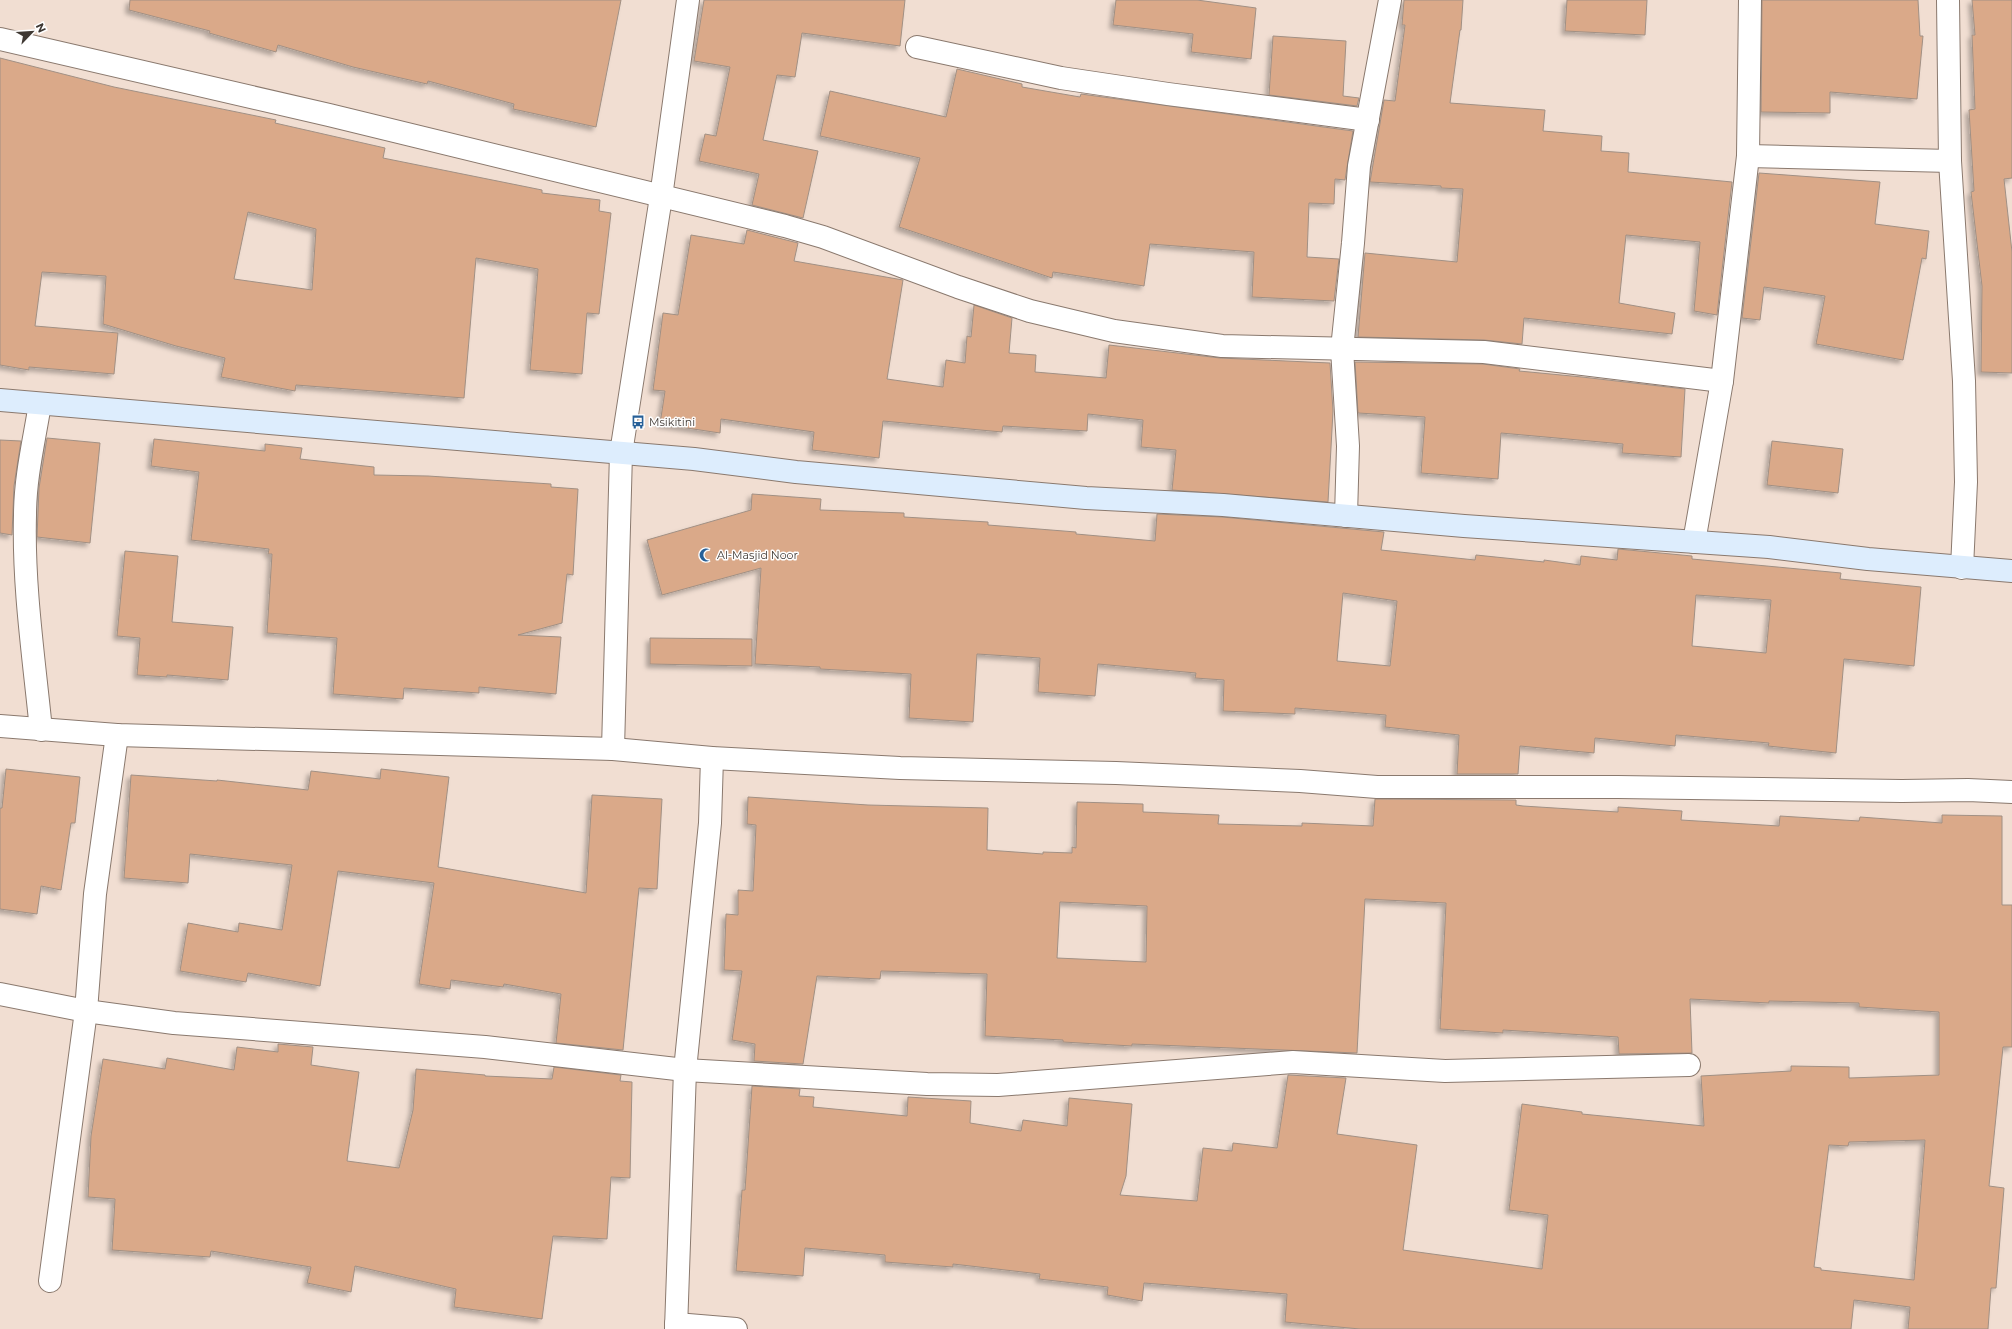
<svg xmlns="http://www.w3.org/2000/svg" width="2012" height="1329" font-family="Montserrat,sans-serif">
	<defs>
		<filter id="shadow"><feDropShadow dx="-3.5" dy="3.5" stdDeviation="2" flood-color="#0004"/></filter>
	</defs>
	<rect width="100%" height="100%" fill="#f1ded2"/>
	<g fill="#daa989" stroke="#a19084" fill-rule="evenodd" filter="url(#shadow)">
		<polygon points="130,0 621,0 596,127 513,109 514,104 428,81 427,84 353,67 278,45 276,52 209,33 210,31 129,10"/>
		<polygon points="704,0 905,0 900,46 802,33 795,77 777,75 763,140 818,151 803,218 752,205 759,174 699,161 705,134 716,136 730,67 694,61"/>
		<polygon points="1116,0 1197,0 1256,8 1251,59 1191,52 1193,34 1113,25"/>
		<polygon points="1404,0 1463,0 1461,30 1460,30 1450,103 1545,110 1543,131 1602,136 1601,151 1629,153 1628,172 1732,182 1717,315 1694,311 1700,242 1626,235 1619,303 1675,313 1672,334 1524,318 1522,344 1484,340 1358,337 1365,253 1457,262 1463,189 1441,188 1441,186 1370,182 1384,100 1395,101 1405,25 1402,25"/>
		<polygon points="1567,0 1647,0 1645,35 1565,31"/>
		<polygon points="1762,0 1918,0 1920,36 1923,36 1917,99 1830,92 1830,113 1761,112"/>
		<polygon points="1972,0 2012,0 2012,178 2004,179 2012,252 2012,373 1981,372 1982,286 1971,192 1974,191 1969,110 1975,109 1972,35 1975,35"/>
		<polygon points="1273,36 1346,41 1343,96 1359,98 1357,106 1269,95"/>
		<path d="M 0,58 L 114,87 L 276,120 L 275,123 L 385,148 L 383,158 L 542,190 L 542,193 L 600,200 L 599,211 L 611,213 L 599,314 L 587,313 L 582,374 L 530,370 L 538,269 L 476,258 L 464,398 L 296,385 L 295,391 L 221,377 L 225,358 L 176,346 L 103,324 L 106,276 L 42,272 L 35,326 L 118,333 L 114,374 L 29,367 L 29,370 L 0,365 ZM 248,212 L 316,229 L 312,290 L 234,279 Z"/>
		<polygon points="957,69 1022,84 1022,87 1080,97 1081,94 1353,131 1345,180 1335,179 1334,204 1309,203 1307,257 1339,259 1334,301 1252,297 1254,252 1150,244 1144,286 1053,272 1052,278 899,227 920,158 820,136 830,91 946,117"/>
		<polygon points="1759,173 1880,182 1875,224 1929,231 1926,259 1922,258 1903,360 1816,344 1825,296 1764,287 1760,320 1742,318"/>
		<polygon points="747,230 798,243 794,261 903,280 887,379 943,387 946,360 965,363 967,336 971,337 974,305 1012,318 1009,353 1036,355 1035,372 1106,378 1109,345 1220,358 1330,363 1333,411 1328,502 1172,490 1176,450 1141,447 1143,420 1088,414 1087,431 1003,426 1002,432 883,421 879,458 812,450 814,432 721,419 720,433 660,424 665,391 653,390 663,313 678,315 691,235 744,244"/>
		<polygon points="1355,362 1483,364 1520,369 1519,371 1582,377 1685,389 1681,457 1622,453 1623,444 1501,433 1498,479 1421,473 1425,417 1358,413"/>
		<polygon points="47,438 100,443 90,543 37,537 39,488"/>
		<polygon points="154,439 265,451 265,444 302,448 300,459 374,467 374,475 428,476 551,484 551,487 578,489 573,575 567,574 562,623 518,635 561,637 556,694 479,687 479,693 404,688 403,699 333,694 337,638 267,633 272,554 268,554 269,549 191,540 199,472 151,466"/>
		<polygon points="0,440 21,441 14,486 12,535 0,533"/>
		<polygon points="1772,441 1843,449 1838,493 1767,485"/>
		<path d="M 752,494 L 821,499 L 820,510 L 904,513 L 904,517 L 988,522 L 988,525 L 1076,532 L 1076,534 L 1155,541 L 1157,514 L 1222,517 L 1384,532 L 1381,550 L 1475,560 L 1476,555 L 1544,562 L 1544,560 L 1580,565 L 1581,556 L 1617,560 L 1618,549 L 1692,556 L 1692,559 L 1841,573 L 1840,579 L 1921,587 L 1914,666 L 1844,659 L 1836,753 L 1768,746 L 1769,743 L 1676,735 L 1675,746 L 1595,738 L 1594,753 L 1520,746 L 1518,774 L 1457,774 L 1459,735 L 1385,727 L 1386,715 L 1295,708 L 1295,714 L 1223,711 L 1224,680 L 1195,678 L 1196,673 L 1098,664 L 1095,696 L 1038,692 L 1040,658 L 977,654 L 973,722 L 909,718 L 911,674 L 820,669 L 820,667 L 755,664 L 761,568 L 662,595 L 647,540 L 751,510 ZM 1343,593 L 1397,601 L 1390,666 L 1337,661 ZM 1696,595 L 1771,600 L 1766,653 L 1692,646 Z"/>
		<polygon points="125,551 178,556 172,622 233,627 228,680 167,675 167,677 137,675 140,638 117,636"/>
		<polygon points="650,638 752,639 752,666 650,664"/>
		<polygon points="6,769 80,777 75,823 71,823 61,890 41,886 37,914 0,909 0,808 2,808"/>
		<polygon points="381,769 449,777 438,867 586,893 592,795 662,799 657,889 639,888 623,1050 556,1043 561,994 504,984 503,987 451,980 450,989 419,984 434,883 338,871 320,986 248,973 246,982 180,971 188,923 238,932 239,923 282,930 292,865 190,854 188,883 124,878 131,775 217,781 217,780 308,790 311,771 380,779"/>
		<path d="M 748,797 L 868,805 L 988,808 L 987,850 L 1043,854 L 1043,852 L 1072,853 L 1072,847 L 1076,848 L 1077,802 L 1143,804 L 1143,812 L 1219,815 L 1218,824 L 1302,826 L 1302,823 L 1373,826 L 1375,799 L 1516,800 L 1516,805 L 1523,806 L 1618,812 L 1618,807 L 1682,811 L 1681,820 L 1779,826 L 1780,816 L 1859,821 L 1860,817 L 1942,823 L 1942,815 L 2002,816 L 2002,905 L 2012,905 L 2012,1047 L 2003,1047 L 1989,1186 L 2004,1188 L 1996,1288 L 1991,1288 L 1988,1329 L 1908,1329 L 1910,1307 L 1854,1300 L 1851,1329 L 1360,1329 L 1285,1322 L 1287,1294 L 1144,1283 L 1142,1301 L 1107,1295 L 1108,1287 L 1039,1279 L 1040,1274 L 953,1264 L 953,1267 L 885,1262 L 885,1255 L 805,1248 L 803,1276 L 736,1271 L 742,1190 L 745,1190 L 752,1086 L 800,1089 L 799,1096 L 814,1097 L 813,1107 L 907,1116 L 908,1097 L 971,1101 L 970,1123 L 1021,1131 L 1023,1120 L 1067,1126 L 1069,1098 L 1132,1104 L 1126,1176 L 1120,1195 L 1197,1201 L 1203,1148 L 1232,1151 L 1233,1143 L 1277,1148 L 1288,1075 L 1346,1078 L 1337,1134 L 1417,1145 L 1403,1250 L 1542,1269 L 1548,1215 L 1509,1210 L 1522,1104 L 1582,1112 L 1582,1114 L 1704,1126 L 1701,1076 L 1791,1071 L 1791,1066 L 1849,1067 L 1849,1078 L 1939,1075 L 1939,1012 L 1859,1007 L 1859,1003 L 1769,1001 L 1769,1003 L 1690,999 L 1692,1053 L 1619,1054 L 1618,1037 L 1503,1030 L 1503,1033 L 1440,1029 L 1446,903 L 1365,899 L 1357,1053 L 1132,1044 L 1132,1046 L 1063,1042 L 1063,1040 L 985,1036 L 987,974 L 881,971 L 880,979 L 817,976 L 803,1064 L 754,1061 L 755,1044 L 732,1040 L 742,971 L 724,970 L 726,914 L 738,915 L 738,890 L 753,891 L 756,825 L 747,824 ZM 1060,902 L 1147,906 L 1146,962 L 1057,958 ZM 1925,1140 L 1914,1280 L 1821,1270 L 1821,1268 L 1814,1267 L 1829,1145 L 1848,1146 L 1849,1142 Z"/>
		<polygon points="278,1044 313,1047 311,1065 359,1072 347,1161 399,1168 413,1110 416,1069 485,1075 485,1076 552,1079 554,1067 621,1075 620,1081 632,1082 630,1178 611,1177 607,1239 553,1236 542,1319 454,1307 456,1289 355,1266 351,1292 307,1283 311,1267 211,1251 210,1257 112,1250 115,1199 88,1197 91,1136 103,1059 165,1069 167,1058 234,1070 237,1047 278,1052"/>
	</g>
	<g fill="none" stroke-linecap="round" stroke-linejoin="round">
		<g stroke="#8a796e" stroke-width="24">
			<g id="street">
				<polyline points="1948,0 1950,161 1964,381 1966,482 1962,568"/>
				<polyline points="0,39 329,115 785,226 823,237 958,287 1030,311 1114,331 1222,346 1484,352 1722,381"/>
				<polyline points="917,47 1061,78 1168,94 1368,120"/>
				<polyline points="1748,156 1950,161"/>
				<path d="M 40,404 C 34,441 25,478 25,515 C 23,586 34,659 41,730"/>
				<polyline points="1346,516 1348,446 1342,349 1353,243 1359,166 1390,0"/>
				<polyline points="1694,542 1722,381 1748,156 1750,0"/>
				<polyline points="0,726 117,735 613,749 712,758 900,768 1116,773 1300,781 1377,787 1618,787 1902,791 1968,790 2012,792"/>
				<polyline points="613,749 621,453 661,197 688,0"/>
				<polyline points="0,994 86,1011 174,1023 485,1047 685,1070 927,1084 998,1085 1293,1062 1445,1071 1689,1065"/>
				<polyline points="50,1281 86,1011 95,894 117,735"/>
				<polyline points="676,1324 736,1329"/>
				<polyline points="676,1329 685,1070 710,823 712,758"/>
			</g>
		</g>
		<g stroke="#8a796e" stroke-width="24">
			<polyline id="secondary" points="0,400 694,459 796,472 1086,498 1223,505 1464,526 1769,547 1868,559 2012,571"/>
		</g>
		<use href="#street" stroke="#fff" stroke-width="22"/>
		<use href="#secondary" stroke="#ddedfd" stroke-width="22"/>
	</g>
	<defs>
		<g id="bus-bare" transform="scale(1.08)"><path d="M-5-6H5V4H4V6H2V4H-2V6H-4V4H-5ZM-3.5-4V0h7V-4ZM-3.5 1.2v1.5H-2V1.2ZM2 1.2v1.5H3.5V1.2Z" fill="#276098" stroke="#fff" stroke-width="2.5" paint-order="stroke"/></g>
		<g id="mosque-bare" transform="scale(1.08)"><path d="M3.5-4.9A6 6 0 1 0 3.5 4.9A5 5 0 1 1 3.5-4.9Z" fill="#276098" stroke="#fff" stroke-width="2.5" paint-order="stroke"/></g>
	</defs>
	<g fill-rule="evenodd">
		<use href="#bus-bare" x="638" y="422"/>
		<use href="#mosque-bare" x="706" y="555"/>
	</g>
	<g text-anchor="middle" stroke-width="3" stroke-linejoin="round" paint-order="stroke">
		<g font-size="11" fill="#3f3833" stroke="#fff" text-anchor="start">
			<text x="649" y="426">Msikitini</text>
			<text x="717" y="559">Al-Masjid Noor</text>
		</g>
	</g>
	<g transform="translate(32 32) rotate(65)" stroke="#ffffff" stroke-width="3" paint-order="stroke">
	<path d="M0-3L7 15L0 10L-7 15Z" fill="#3f3833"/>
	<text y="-6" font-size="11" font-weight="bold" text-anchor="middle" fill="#3f3833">N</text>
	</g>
</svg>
